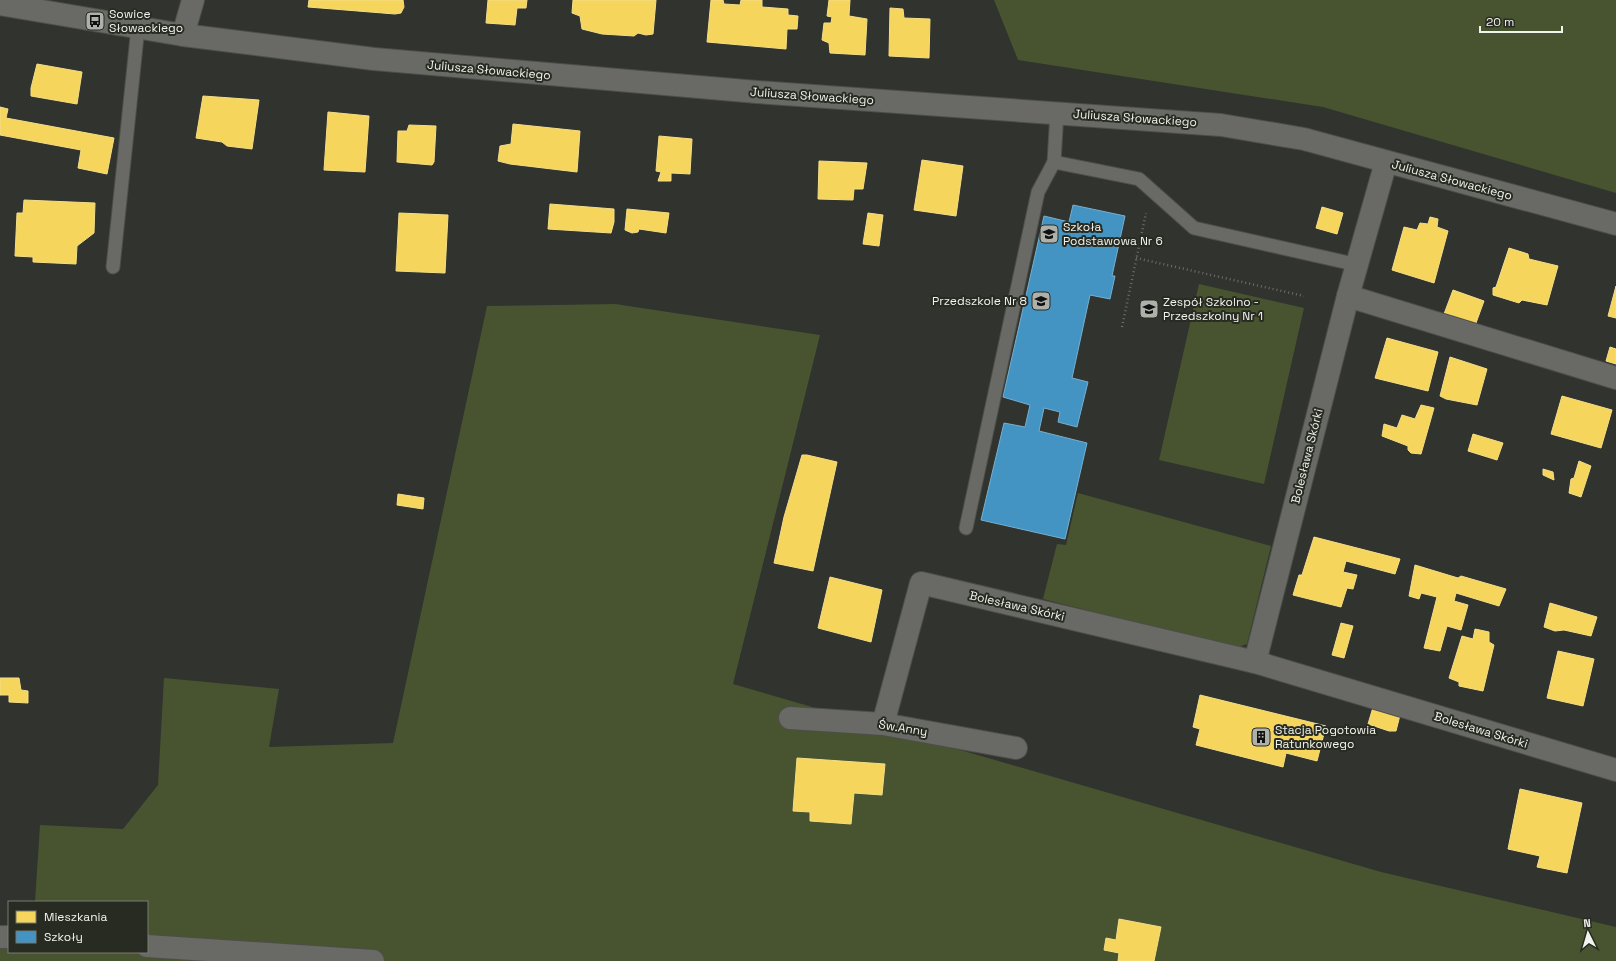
<svg xmlns="http://www.w3.org/2000/svg" width="1616" height="961" font-family="'Space Grotesk',sans-serif">
	<rect width="100%" height="100%" fill="#31332e"/>
	<g fill="#485430">
		<polygon points="994,0 1616,0 1616,193 1323,107 1018,60"/>
		<polygon points="1199,284 1304,308 1264,484 1159,460"/>
		<polygon points="615,304 820,335 733,684 1381,872 1616,927 1616,961 0,961 0,945 9,946 9,952 147,952 147,902 35,902 40,825 123,829 158,785 164,678 279,689 269,747 393,743 487,306"/>
		<polygon points="1078,493 1271,546 1247,644 1235,648 1043,599 1057,544 1066,545"/>
	</g>
	<g fill="#f6d55c" stroke="#f4de88">
		<polygon points="309,0 403,0 404,7 401,13 395,14 308,7"/>
		<polygon points="488,0 527,0 526,8 517,8 515,25 486,23"/>
		<polygon points="573,0 656,0 653,34 646,35 638,33 634,36 602,34 582,29 580,16 572,13"/>
		<polygon points="711,0 723,0 724,4 740,5 741,0 762,0 762,7 788,9 788,15 798,16 797,29 787,29 786,49 707,42"/>
		<polygon points="829,0 850,0 849,16 867,19 865,55 830,53 829,43 822,40 824,23 831,23 832,17 827,16"/>
		<polygon points="890,8 903,9 904,18 930,19 929,58 889,56"/>
		<polygon points="37,64 82,72 77,104 31,96 31,88"/>
		<polygon points="203,96 259,100 252,149 227,146 222,142 196,138"/>
		<polygon points="0,107 8,109 6,118 114,138 107,174 78,168 81,150 0,135"/>
		<polygon points="328,112 369,116 365,172 324,170"/>
		<polygon points="513,124 580,131 577,172 510,164 498,161 500,146 511,144"/>
		<polygon points="409,125 436,126 434,162 432,165 397,162 398,131 407,131"/>
		<polygon points="659,136 692,139 690,174 671,173 671,181 658,181 661,172 656,171"/>
		<polygon points="922,160 963,166 956,216 914,210"/>
		<polygon points="819,161 867,163 863,189 854,189 853,200 818,199"/>
		<polygon points="24,200 95,203 94,233 77,246 76,264 33,262 33,257 15,256 17,213 23,213"/>
		<polygon points="550,204 614,209 614,222 611,233 548,229"/>
		<polygon points="1322,207 1343,213 1337,234 1316,228"/>
		<polygon points="627,209 669,213 666,233 639,229 638,232 632,233 625,230"/>
		<polygon points="399,213 448,215 445,273 396,271"/>
		<polygon points="868,213 883,215 879,246 863,244"/>
		<polygon points="1430,217 1438,219 1437,227 1448,231 1434,283 1392,270 1404,227 1417,230 1420,223 1428,224"/>
		<polygon points="1509,248 1528,254 1529,259 1558,266 1547,305 1522,300 1519,303 1493,295 1493,288 1496,287"/>
		<polygon points="1616,286 1616,318 1608,316"/>
		<polygon points="1453,290 1484,301 1476,323 1444,314"/>
		<polygon points="1387,338 1438,352 1428,391 1375,378"/>
		<polygon points="1610,347 1616,349 1616,364 1606,361"/>
		<polygon points="1450,357 1487,369 1477,405 1446,399 1440,396"/>
		<polygon points="1562,396 1612,410 1601,448 1551,434"/>
		<polygon points="1421,405 1434,408 1421,454 1411,453 1408,450 1408,446 1382,436 1384,424 1397,428 1402,415 1415,419"/>
		<polygon points="1473,434 1503,443 1497,460 1468,451"/>
		<polygon points="802,455 807,455 837,462 813,571 774,563 784,517"/>
		<polygon points="1579,461 1591,466 1581,497 1569,493 1571,479 1574,478"/>
		<polygon points="1543,469 1553,472 1554,480 1543,475"/>
		<polygon points="398,494 424,498 423,509 397,505"/>
		<polygon points="1314,537 1400,559 1395,574 1346,561 1343,572 1357,575 1353,589 1347,588 1341,607 1293,595 1299,575 1302,575"/>
		<polygon points="1415,565 1458,578 1461,576 1506,589 1499,606 1456,593 1454,601 1468,605 1461,630 1447,626 1440,651 1424,648 1437,597 1421,593 1419,599 1409,596"/>
		<polygon points="830,577 882,590 871,642 818,628"/>
		<polygon points="1550,603 1597,617 1591,636 1564,630 1555,631 1544,627"/>
		<polygon points="1341,623 1353,626 1344,658 1332,655"/>
		<polygon points="1475,629 1489,632 1489,642 1494,645 1483,691 1459,686 1459,682 1449,678 1462,636 1473,639"/>
		<polygon points="1558,651 1594,659 1583,706 1547,698"/>
		<polygon points="0,678 19,678 21,690 28,691 28,703 9,702 9,695 0,695"/>
		<polygon points="1200,695 1326,726 1317,761 1286,753 1283,767 1196,745 1200,729 1193,727"/>
		<polygon points="1374,704 1401,711 1396,731 1389,731 1368,724"/>
		<polygon points="797,758 885,764 882,795 854,793 851,824 810,821 810,812 793,811"/>
		<polygon points="1520,789 1582,803 1567,873 1537,867 1540,856 1508,849"/>
		<polygon points="1119,919 1161,927 1154,961 1118,961 1119,953 1104,950 1106,938 1116,940"/>
	</g>
	<polygon fill="#4393c3" stroke="#77b0d0" points="1073,205 1125,216 1112,276 1115,276 1110,299 1090,295 1072,378 1088,382 1077,427 1058,422 1060,412 1044,408 1039,431 1087,443 1065,539 981,520 1004,423 1025,427 1030,405 1003,397 1044,216 1069,222"/>
	<g fill="none" stroke-linecap="round" stroke-linejoin="round">
		<g stroke="#4d4e4a" stroke-width="15">
			<g id="lane">
				<polyline points="1057,112 1054,162 1139,179 1194,228 1358,265"/>
				<polyline points="113,267 138,27"/>
				<polyline points="966,528 1038,192 1054,162"/>
			</g>
		</g>
		<g stroke="#4d4e4a" stroke-width="24">
			<g id="street">
				<polyline points="0,4 183,35 374,59 757,92 1221,125 1304,139 1616,224"/>
				<polyline points="183,35 193,0"/>
				<polyline points="1348,296 1616,378"/>
				<polyline points="1255,662 1348,296 1386,162"/>
				<polyline points="790,718 883,724 1016,748"/>
				<polyline points="883,724 921,583 1255,662 1616,770"/>
				<polyline points="0,937 9,937"/>
				<polyline points="147,946 373,961"/>
			</g>
		</g>
		<g stroke="#6d6e6a" stroke-width="2.5" stroke-dasharray="1 3" stroke-linecap="butt">
			<polyline points="1136,258 1304,296"/>
			<polyline points="1122,327 1146,213"/>
		</g>
		<use href="#lane" stroke="#696a66" stroke-width="13"/>
		<use href="#street" stroke="#696a66" stroke-width="22"/>
	</g>
	<defs>
		<g id="bus-square" transform="scale(1)"><rect x="-9" y="-9" width="18" height="18" rx="4" fill="#aeb0aa" stroke="#282b22"/><path d="M-5-6H5V4H4V6H2V4H-2V6H-4V4H-5ZM-3.5-4V0h7V-4ZM-3.5 1.2v1.5H-2V1.2ZM2 1.2v1.5H3.5V1.2Z" fill="#111"/></g>
		<g id="school-square" transform="scale(1)"><rect x="-9" y="-9" width="18" height="18" rx="4" fill="#aeb0aa" stroke="#282b22"/><path d="M0-5L7-2L0 1L-7-2ZM-4 1L0 2.5L4 1V4Q0 6-4 4Z" fill="#111"/></g>
		<g id="building-square" transform="scale(1)"><rect x="-9" y="-9" width="18" height="18" rx="4" fill="#aeb0aa" stroke="#282b22"/><path d="M-4-6H4V6H1V3H-1V6H-4ZM-2.5-4.3h1.7v1.8h-1.7ZM.8-4.3h1.7v1.8H.8ZM-2.5-1h1.7V.8h-1.7ZM.8-1h1.7V.8H.8Z" fill="#111"/></g>
	</defs>
	<g fill-rule="evenodd">
		<use href="#bus-square" x="95" y="21"/>
		<use href="#school-square" x="1049" y="234"/>
		<use href="#school-square" x="1041" y="301"/>
		<use href="#school-square" x="1149" y="309"/>
		<use href="#building-square" x="1261" y="737"/>
	</g>
	<g text-anchor="middle" stroke-width="4" stroke-linejoin="round" paint-order="stroke">
		<g font-size="12" fill="#f1f3ed" stroke="#282b22" text-anchor="start">
			<text x="109" y="18">Sowice<tspan x="109" dy="14">Słowackiego</tspan></text>
			<text x="1063" y="231">Szkoła<tspan x="1063" dy="14">Podstawowa Nr 6</tspan></text>
			<text x="1027" y="305" text-anchor="end">Przedszkole Nr 8</text>
			<text x="1163" y="306">Zespół Szkolno -<tspan x="1163" dy="14">Przedszkolny Nr 1</tspan></text>
			<text x="1275" y="734">Stacja Pogotowia<tspan x="1275" dy="14">Ratunkowego</tspan></text>
		</g>
		<g font-size="12" fill="#f1f3ed" stroke="#282b22">
			<text transform="translate(489 70) rotate(5)" y="4">Juliusza Słowackiego</text>
			<text transform="translate(812 96) rotate(4)" y="4">Juliusza Słowackiego</text>
			<text transform="translate(1135 118) rotate(4)" y="4">Juliusza Słowackiego</text>
			<text transform="translate(1452 180) rotate(15)" y="4">Juliusza Słowackiego</text>
			<text transform="translate(1307 456) rotate(-76)" y="4">Bolesława Skórki</text>
			<text transform="translate(1017 606) rotate(13)" y="4">Bolesława Skórki</text>
			<text transform="translate(903 728) rotate(9)" y="4">Św.Anny</text>
			<text transform="translate(1481 730) rotate(17)" y="4">Bolesława Skórki</text>
		</g>
	</g>
	<rect x="8" y="901" width="140" height="52" fill="#282b22" stroke="#787b73"/>
	<rect x="16" y="911" width="20" height="12" fill="#f6d55c" stroke="#787b73"/>
	<text x="44" y="921" font-size="12" fill="#f1f3ed">Mieszkania</text>
	<rect x="16" y="931" width="20" height="12" fill="#4393c3" stroke="#787b73"/>
	<text x="44" y="941" font-size="12" fill="#f1f3ed">Szkoły</text>
	<g transform="translate(1588 933) rotate(355)" stroke="#282b22" stroke-width="3" paint-order="stroke">
	<path d="M0-3L7 15L0 10L-7 15Z" fill="#f1f3ed"/>
	<text y="-6" font-size="11" font-weight="bold" text-anchor="middle" fill="#f1f3ed">N</text>
	</g>
	<path d="M1480 26v6h82v-6" fill="none" stroke="#f1f3ed" stroke-width="2"/>
	<text x="1486" y="26" font-size="12" fill="#f1f3ed" stroke="#282b22" stroke-width="3" paint-order="stroke">20 m</text>
</svg>
